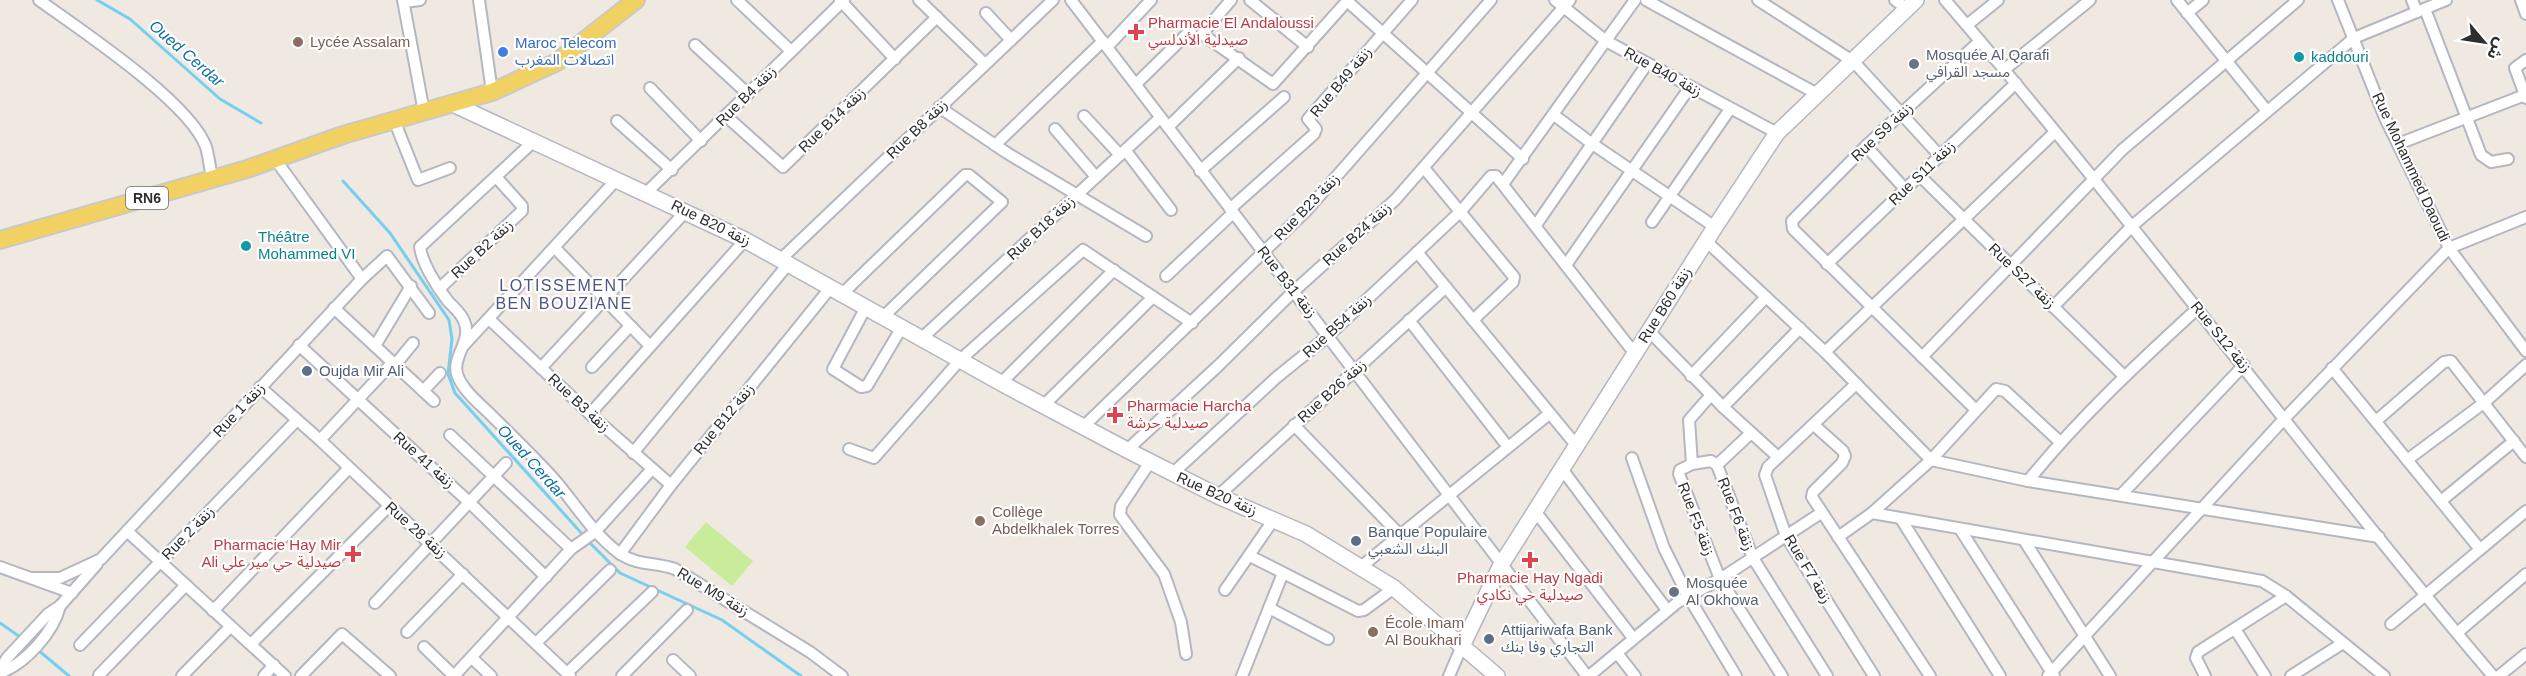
<svg xmlns="http://www.w3.org/2000/svg" width="2526" height="676" font-family="Arial,'Noto Sans Arabic',sans-serif">
	<rect width="100%" height="100%" fill="#efe9e1"/>
	<polygon fill="#c9ec9a" points="706,522 753,561 732,586 685,547"/>
	<g fill="none" stroke-linecap="round" stroke-linejoin="round">
		<g stroke="#75cff0" stroke-width="3">
			<polyline points="97,0 130,19 220,99 261,123"/>
			<polyline points="343,181 390,233 449,320 452,339 448,374 455,393 584,536"/>
			<polyline points="588,541 620,573 722,620 801,676"/>
			<polyline points="0,623 33,646"/>
			<polyline points="38,650 69,676"/>
		</g>
		<g stroke="#b4b7c1" stroke-width="14">
			<g id="street">
				<path d="M 39,0 C 79,29 190,102 206,147 C 209,157 210,169 212,179"/>
				<polyline points="403,0 424,112"/>
				<polyline points="479,0 492,92"/>
				<polyline points="737,0 791,51"/>
				<polyline points="840,0 895,59"/>
				<polyline points="919,0 985,64"/>
				<polyline points="1071,0 1587,676"/>
				<polyline points="1231,0 1202,34 1273,84 1348,0"/>
				<polyline points="1250,0 1308,47"/>
				<polyline points="1346,0 1523,159"/>
				<polyline points="1555,0 1606,41 1777,133"/>
				<polyline points="1646,0 1819,95"/>
				<polyline points="1758,0 1854,62 1940,156"/>
				<polyline points="1895,0 1907,9"/>
				<path d="M 1945,0 C 2135,220 2305,455 2493,676"/>
				<polyline points="2177,0 2267,111"/>
				<polyline points="2338,0 2385,118 2449,248 2526,351"/>
				<polyline points="2412,0 2417,12"/>
				<polyline points="2521,0 2526,14"/>
				<polyline points="404,2 420,0"/>
				<polyline points="2425,9 2481,155 2491,162 2508,159"/>
				<polyline points="986,13 1011,40"/>
				<polyline points="2187,13 2203,0"/>
				<polyline points="1967,25 1998,0"/>
				<polyline points="695,45 748,94"/>
				<polyline points="1107,47 1151,0"/>
				<polyline points="2526,60 2515,68 2526,98"/>
				<polyline points="2005,69 2090,0"/>
				<polyline points="1136,84 1191,30"/>
				<polyline points="650,88 701,141"/>
				<polyline points="939,107 1007,153 1146,236"/>
				<polyline points="1554,115 1591,143 1715,227"/>
				<polyline points="726,116 783,167 937,17"/>
				<polyline points="1084,116 1120,155"/>
				<polyline points="394,120 418,180 450,168"/>
				<polyline points="617,121 672,170"/>
				<polyline points="1168,127 1239,58"/>
				<polyline points="1055,129 1096,177"/>
				<path d="M 534,141 L 420,247 C 422,263 437,287 447,300 C 453,307 461,313 464,321 C 473,340 452,356 457,374 C 462,390 480,404 492,416 C 512,436 534,457 553,478 C 575,503 592,533 619,553 C 637,566 656,562 675,569 L 810,652 L 842,676"/>
				<polyline points="2398,144 2525,95"/>
				<polyline points="995,145 1103,41"/>
				<polyline points="1866,146 1905,189"/>
				<polyline points="1126,151 1171,210"/>
				<polyline points="275,159 362,279"/>
				<polyline points="1424,168 1514,277 1513,282 1473,320"/>
				<polyline points="1200,171 1284,97"/>
				<polyline points="1920,176 2124,376"/>
				<polyline points="1503,184 1635,0"/>
				<polyline points="647,192 844,0"/>
				<polyline points="1230,209 1314,134 1316,129 1308,119 1412,0"/>
				<polyline points="1652,222 1730,109"/>
				<polyline points="1536,225 1647,64"/>
				<polyline points="1706,241 1825,352 1931,460 2028,481 2379,537"/>
				<polyline points="555,248 650,346"/>
				<polyline points="1417,252 1576,445"/>
				<polyline points="781,259 1053,0"/>
				<polyline points="1827,264 2016,83"/>
				<polyline points="1566,265 1690,87"/>
				<polyline points="1166,276 1233,213"/>
				<polyline points="440,288 522,211 522,206 497,178"/>
				<polyline points="843,293 965,175 969,175 1002,202 883,317"/>
				<polyline points="866,307 833,369 861,387 867,386 902,327"/>
				<polyline points="2053,307 2132,226 2354,38 2446,0"/>
				<polyline points="334,308 434,401"/>
				<polyline points="489,319 590,414 671,485"/>
				<polyline points="1409,320 1508,447"/>
				<polyline points="1649,331 1723,407 1778,457"/>
				<polyline points="922,338 1160,118"/>
				<polyline points="299,345 470,503 546,577"/>
				<polyline points="464,345 617,179"/>
				<polyline points="375,346 411,286"/>
				<polyline points="1825,352 2055,132"/>
				<polyline points="1922,357 2122,150 2298,0"/>
				<polyline points="395,365 413,343"/>
				<polyline points="592,367 630,326"/>
				<polyline points="541,368 686,211"/>
				<polyline points="2332,368 2479,548"/>
				<polyline points="1691,376 1766,297"/>
				<polyline points="1001,383 1114,270"/>
				<polyline points="1856,384 1768,467 1765,475 1786,536 1874,676"/>
				<polyline points="260,387 320,440 570,676"/>
				<polyline points="423,391 440,373"/>
				<polyline points="1711,395 1689,420 1692,464 1680,470 1679,474 1720,579 1782,676"/>
				<polyline points="1043,406 1153,297"/>
				<polyline points="1723,407 1800,328"/>
				<polyline points="1976,410 1793,229 1792,221 1866,146 1980,41"/>
				<polyline points="590,414 745,240"/>
				<polyline points="2376,421 2444,362 2451,361 2526,457"/>
				<polyline points="1294,425 1400,535"/>
				<polyline points="1814,425 1843,451 1845,456 1842,463 1813,492 1812,497 1930,676"/>
				<polyline points="1083,427 1307,210 1491,0"/>
				<polyline points="450,435 571,549"/>
				<polyline points="320,440 393,362"/>
				<polyline points="849,449 874,458 960,360 1083,250 1192,323"/>
				<polyline points="1127,450 1218,366 1294,291 1395,200 1570,0"/>
				<polyline points="633,453 789,263"/>
				<polyline points="1632,458 1664,548 1688,596 1736,676"/>
				<polyline points="2407,460 2485,402 2526,365"/>
				<polyline points="1150,462 1121,506 1120,515 1164,574 1181,622 1186,654"/>
				<polyline points="1692,464 1711,461 1717,465 1753,558 1827,676"/>
				<polyline points="1717,465 1751,433"/>
				<polyline points="1562,469 1667,610"/>
				<polyline points="1172,474 1277,377 1328,336 1461,211 1491,176 1496,176 1635,354"/>
				<path d="M 2028,481 C 2079,418 2138,363 2198,308"/>
				<polyline points="2121,495 2244,365"/>
				<polyline points="1218,496 1446,287"/>
				<polyline points="2441,501 2514,441"/>
				<polyline points="1535,511 1633,638"/>
				<polyline points="1872,513 2262,581 2286,596 2384,676"/>
				<polyline points="1901,519 2000,676"/>
				<polyline points="1960,529 2054,676"/>
				<polyline points="127,531 285,676"/>
				<polyline points="1838,537 1872,513 1931,460 1996,389 2005,391 2060,442"/>
				<polyline points="2024,540 2110,676"/>
				<polyline points="620,554 671,485 831,287"/>
				<polyline points="1250,556 1358,611 1364,610 1394,588"/>
				<polyline points="1362,566 1549,414"/>
				<polyline points="0,567 72,593"/>
				<polyline points="34,578 60,578 101,559 362,279 387,256 429,313"/>
				<polyline points="1225,590 1274,519"/>
				<polyline points="375,603 506,463"/>
				<polyline points="1269,608 1328,639"/>
				<polyline points="213,611 349,468"/>
				<polyline points="2391,624 2526,511"/>
				<polyline points="2235,629 2265,676"/>
				<polyline points="407,632 463,574"/>
				<polyline points="2457,633 2526,574"/>
				<polyline points="536,643 610,570"/>
				<polyline points="251,644 389,506"/>
				<polyline points="80,645 296,421"/>
				<polyline points="424,647 454,676 571,549 595,532 652,469"/>
				<polyline points="1617,653 1635,676"/>
				<polyline points="472,658 491,676"/>
				<polyline points="673,660 690,676"/>
				<polyline points="0,670 7,658 48,614 60,606 97,564"/>
				<path d="M 0,673 C 26,663 53,633 60,606"/>
				<polyline points="567,673 652,592"/>
				<polyline points="99,675 186,585"/>
				<polyline points="182,676 230,627"/>
				<polyline points="264,676 274,665"/>
				<polyline points="301,676 342,634 390,676"/>
				<polyline points="622,676 687,610"/>
				<polyline points="1242,676 1283,573"/>
				<polyline points="1449,676 1462,646"/>
				<polyline points="1589,676 1678,602 1720,579 1821,513"/>
				<polyline points="2048,676 2285,418 2449,248 2526,217"/>
				<polyline points="2205,676 2196,658 2198,652 2286,596"/>
				<polyline points="2291,676 2343,643"/>
				<polyline points="2499,676 2526,654"/>
			</g>
		</g>
		<g stroke="#b4b7c1" stroke-width="18">
			<g id="secondary">
				<polyline points="453,104 745,240 1001,383 1127,450 1218,496 1306,534 1394,588 1497,676"/>
				<polyline points="1462,646 1501,565 1715,227 1777,133 1916,0"/>
			</g>
		</g>
		<g stroke="#c9c9c9" stroke-width="20">
			<polyline id="primary" points="0,240 247,169 343,135 492,92 557,62 636,0"/>
		</g>
		<use href="#street" stroke="#fff" stroke-width="10"/>
		<use href="#secondary" stroke="#fff" stroke-width="15"/>
		<use href="#primary" stroke="#f2d163" stroke-width="16"/>
	</g>
	<g fill="#e0444e" stroke="#fff" stroke-width="2">
		<path d="M1133 23h6v6h6v6h-6v6h-6v-6h-6v-6h6z"/>
		<path d="M1112 406h6v6h6v6h-6v6h-6v-6h-6v-6h6z"/>
		<path d="M350 545h6v6h6v6h-6v6h-6v-6h-6v-6h6z"/>
		<path d="M1527 551h6v6h6v6h-6v6h-6v-6h-6v-6h6z"/>
	</g>
	<g fill="#8d6e63" stroke="#fff" stroke-width="2">
		<circle cx="298" cy="42" r="6"/>
		<circle cx="980" cy="521" r="6"/>
		<circle cx="1373" cy="632" r="6"/>
	</g>
	<circle fill="#3f7fe0" stroke="#fff" stroke-width="2" cx="503" cy="52" r="6"/>
	<g fill="#0f9aa8" stroke="#fff" stroke-width="2">
		<circle cx="2299" cy="57" r="6"/>
		<circle cx="246" cy="246" r="6"/>
	</g>
	<g fill="#6b7280" stroke="#fff" stroke-width="2">
		<circle cx="1914" cy="64" r="6"/>
		<circle cx="1674" cy="592" r="6"/>
	</g>
	<g fill="#5c6f8a" stroke="#fff" stroke-width="2">
		<circle cx="307" cy="371" r="6"/>
		<circle cx="1356" cy="541" r="6"/>
		<circle cx="1489" cy="639" r="6"/>
	</g>
	<g text-anchor="middle" stroke-width="4.5" stroke-linejoin="round" paint-order="stroke">
		<rect fill="#fff" stroke="#6d6d6d" stroke-width="1.5" x="126" y="187" width="42" height="22" rx="4.5"/>
		<g font-size="14" font-weight="bold" fill="#2e2e2e">
			<text x="147" y="203">RN6</text>
		</g>
		<g font-size="15" fill="#be3a42" stroke="#fff" text-anchor="start">
			<text x="1148" y="28">Pharmacie El Andaloussi<tspan x="1148" dy="17">صيدلية الأندلسي</tspan></text>
			<text x="1127" y="411">Pharmacie Harcha<tspan x="1127" dy="17">صيدلية حرشة</tspan></text>
			<text x="341" y="550" text-anchor="end">Pharmacie Hay Mir<tspan x="341" dy="17">Ali صيدلية حي مير علي</tspan></text>
			<text x="1530" y="583" text-anchor="middle">Pharmacie Hay Ngadi<tspan x="1530" dy="17">صيدلية حي نكادي</tspan></text>
		</g>
		<g font-size="15" fill="#785e54" stroke="#fff" text-anchor="start">
			<text x="310" y="47">Lycée Assalam</text>
			<text x="992" y="517">Collège<tspan x="992" dy="17">Abdelkhalek Torres</tspan></text>
			<text x="1385" y="628">École Imam<tspan x="1385" dy="17">Al Boukhari</tspan></text>
		</g>
		<g font-size="15" fill="#366cbe" stroke="#fff" text-anchor="start">
			<text x="515" y="48">Maroc Telecom<tspan x="515" dy="17">اتصالات المغرب</tspan></text>
		</g>
		<g font-size="15" fill="#5b616d" stroke="#fff" text-anchor="start">
			<text x="1926" y="60">Mosquée Al Qarafi<tspan x="1926" dy="17">مسجد القرافي</tspan></text>
			<text x="1686" y="588">Mosquée<tspan x="1686" dy="17">Al Okhowa</tspan></text>
		</g>
		<g font-size="15" fill="#0d838f" stroke="#fff" text-anchor="start">
			<text x="2311" y="62">kaddouri</text>
			<text x="258" y="242">Théâtre<tspan x="258" dy="17">Mohammed VI</tspan></text>
		</g>
		<g font-size="15" fill="#2e2e2e" stroke="#fff">
			<text transform="translate(1663 72) rotate(29)" y="5">Rue B40 زنقة</text>
			<text transform="translate(1341 82) rotate(-50)" y="5">Rue B49 زنقة</text>
			<text transform="translate(746 96) rotate(-45)" y="5">Rue B4 زنقة</text>
			<text transform="translate(832 120) rotate(-44)" y="5">Rue B14 زنقة</text>
			<text transform="translate(917 129) rotate(-44)" y="5">Rue B8 زنقة</text>
			<text transform="translate(1882 132) rotate(-43)" y="5">Rue S9 زنقة</text>
			<text transform="translate(2411 167) rotate(65)" y="5">Rue Mohammed Daoudi</text>
			<text transform="translate(1922 173) rotate(-44)" y="5">Rue S11 زنقة</text>
			<text transform="translate(1307 207) rotate(-46)" y="5">Rue B23 زنقة</text>
			<text transform="translate(711 223) rotate(26)" y="5">Rue B20 زنقة</text>
			<text transform="translate(1041 228) rotate(-43)" y="5">Rue B18 زنقة</text>
			<text transform="translate(1357 234) rotate(-42)" y="5">Rue B24 زنقة</text>
			<text transform="translate(482 249) rotate(-43)" y="5">Rue B2 زنقة</text>
			<text transform="translate(2022 276) rotate(44)" y="5">Rue S27 زنقة</text>
			<text transform="translate(1287 282) rotate(52)" y="5">Rue B31 زنقة</text>
			<text transform="translate(1665 305) rotate(-58)" y="5">Rue B60 زنقة</text>
			<text transform="translate(1337 326) rotate(-42)" y="5">Rue B54 زنقة</text>
			<text transform="translate(2221 337) rotate(51)" y="5">Rue S12 زنقة</text>
			<text transform="translate(1332 391) rotate(-42)" y="5">Rue B26 زنقة</text>
			<text transform="translate(579 403) rotate(43)" y="5">Rue B3 زنقة</text>
			<text transform="translate(239 410) rotate(-47)" y="5">Rue زنقة 1</text>
			<text transform="translate(724 419) rotate(-51)" y="5">Rue B12 زنقة</text>
			<text transform="translate(424 460) rotate(42)" y="5">Rue 41 زنقة</text>
			<text transform="translate(1217 494) rotate(24)" y="5">Rue B20 زنقة</text>
			<text transform="translate(1736 514) rotate(69)" y="5">Rue F6 زنقة</text>
			<text transform="translate(1696 519) rotate(69)" y="5">Rue F5 زنقة</text>
			<text transform="translate(416 530) rotate(42)" y="5">Rue 28 زنقة</text>
			<text transform="translate(188 533) rotate(-46)" y="5">Rue 2 زنقة</text>
			<text transform="translate(1808 569) rotate(59)" y="5">Rue F7 زنقة</text>
			<text transform="translate(713 592) rotate(31)" y="5">Rue M9 زنقة</text>
		</g>
		<g font-size="15" fill="#4e5e75" stroke="#fff" text-anchor="start">
			<text x="319" y="376">Oujda Mir Ali</text>
			<text x="1368" y="537">Banque Populaire<tspan x="1368" dy="17">البنك الشعبي</tspan></text>
			<text x="1501" y="635">Attijariwafa Bank<tspan x="1501" dy="17">التجاري وفا بنك</tspan></text>
		</g>
		<g font-size="16" font-style="italic" fill="#0d6fa3" stroke="#fff">
			<text transform="translate(187 53) rotate(41)" y="6">Oued Cerdar</text>
			<text transform="translate(532 461) rotate(48)" y="6">Oued Cerdar</text>
		</g>
		<g font-size="16" letter-spacing="1.5" fill="#4d5680" stroke="#fff">
			<text x="564" y="291">LOTISSEMENT<tspan x="564" dy="18">BEN BOUZIANE</tspan></text>
		</g>
	</g>
	<g transform="translate(2484 42) rotate(119)" stroke="#ffffff" stroke-width="4.5" paint-order="stroke">
	<path d="M0-4.5L10 22L0 15L-10 22Z" fill="#2e2e2e"/>
	<text y="-9" font-size="16" font-weight="bold" text-anchor="middle" fill="#2e2e2e">ش</text>
	</g>
</svg>
